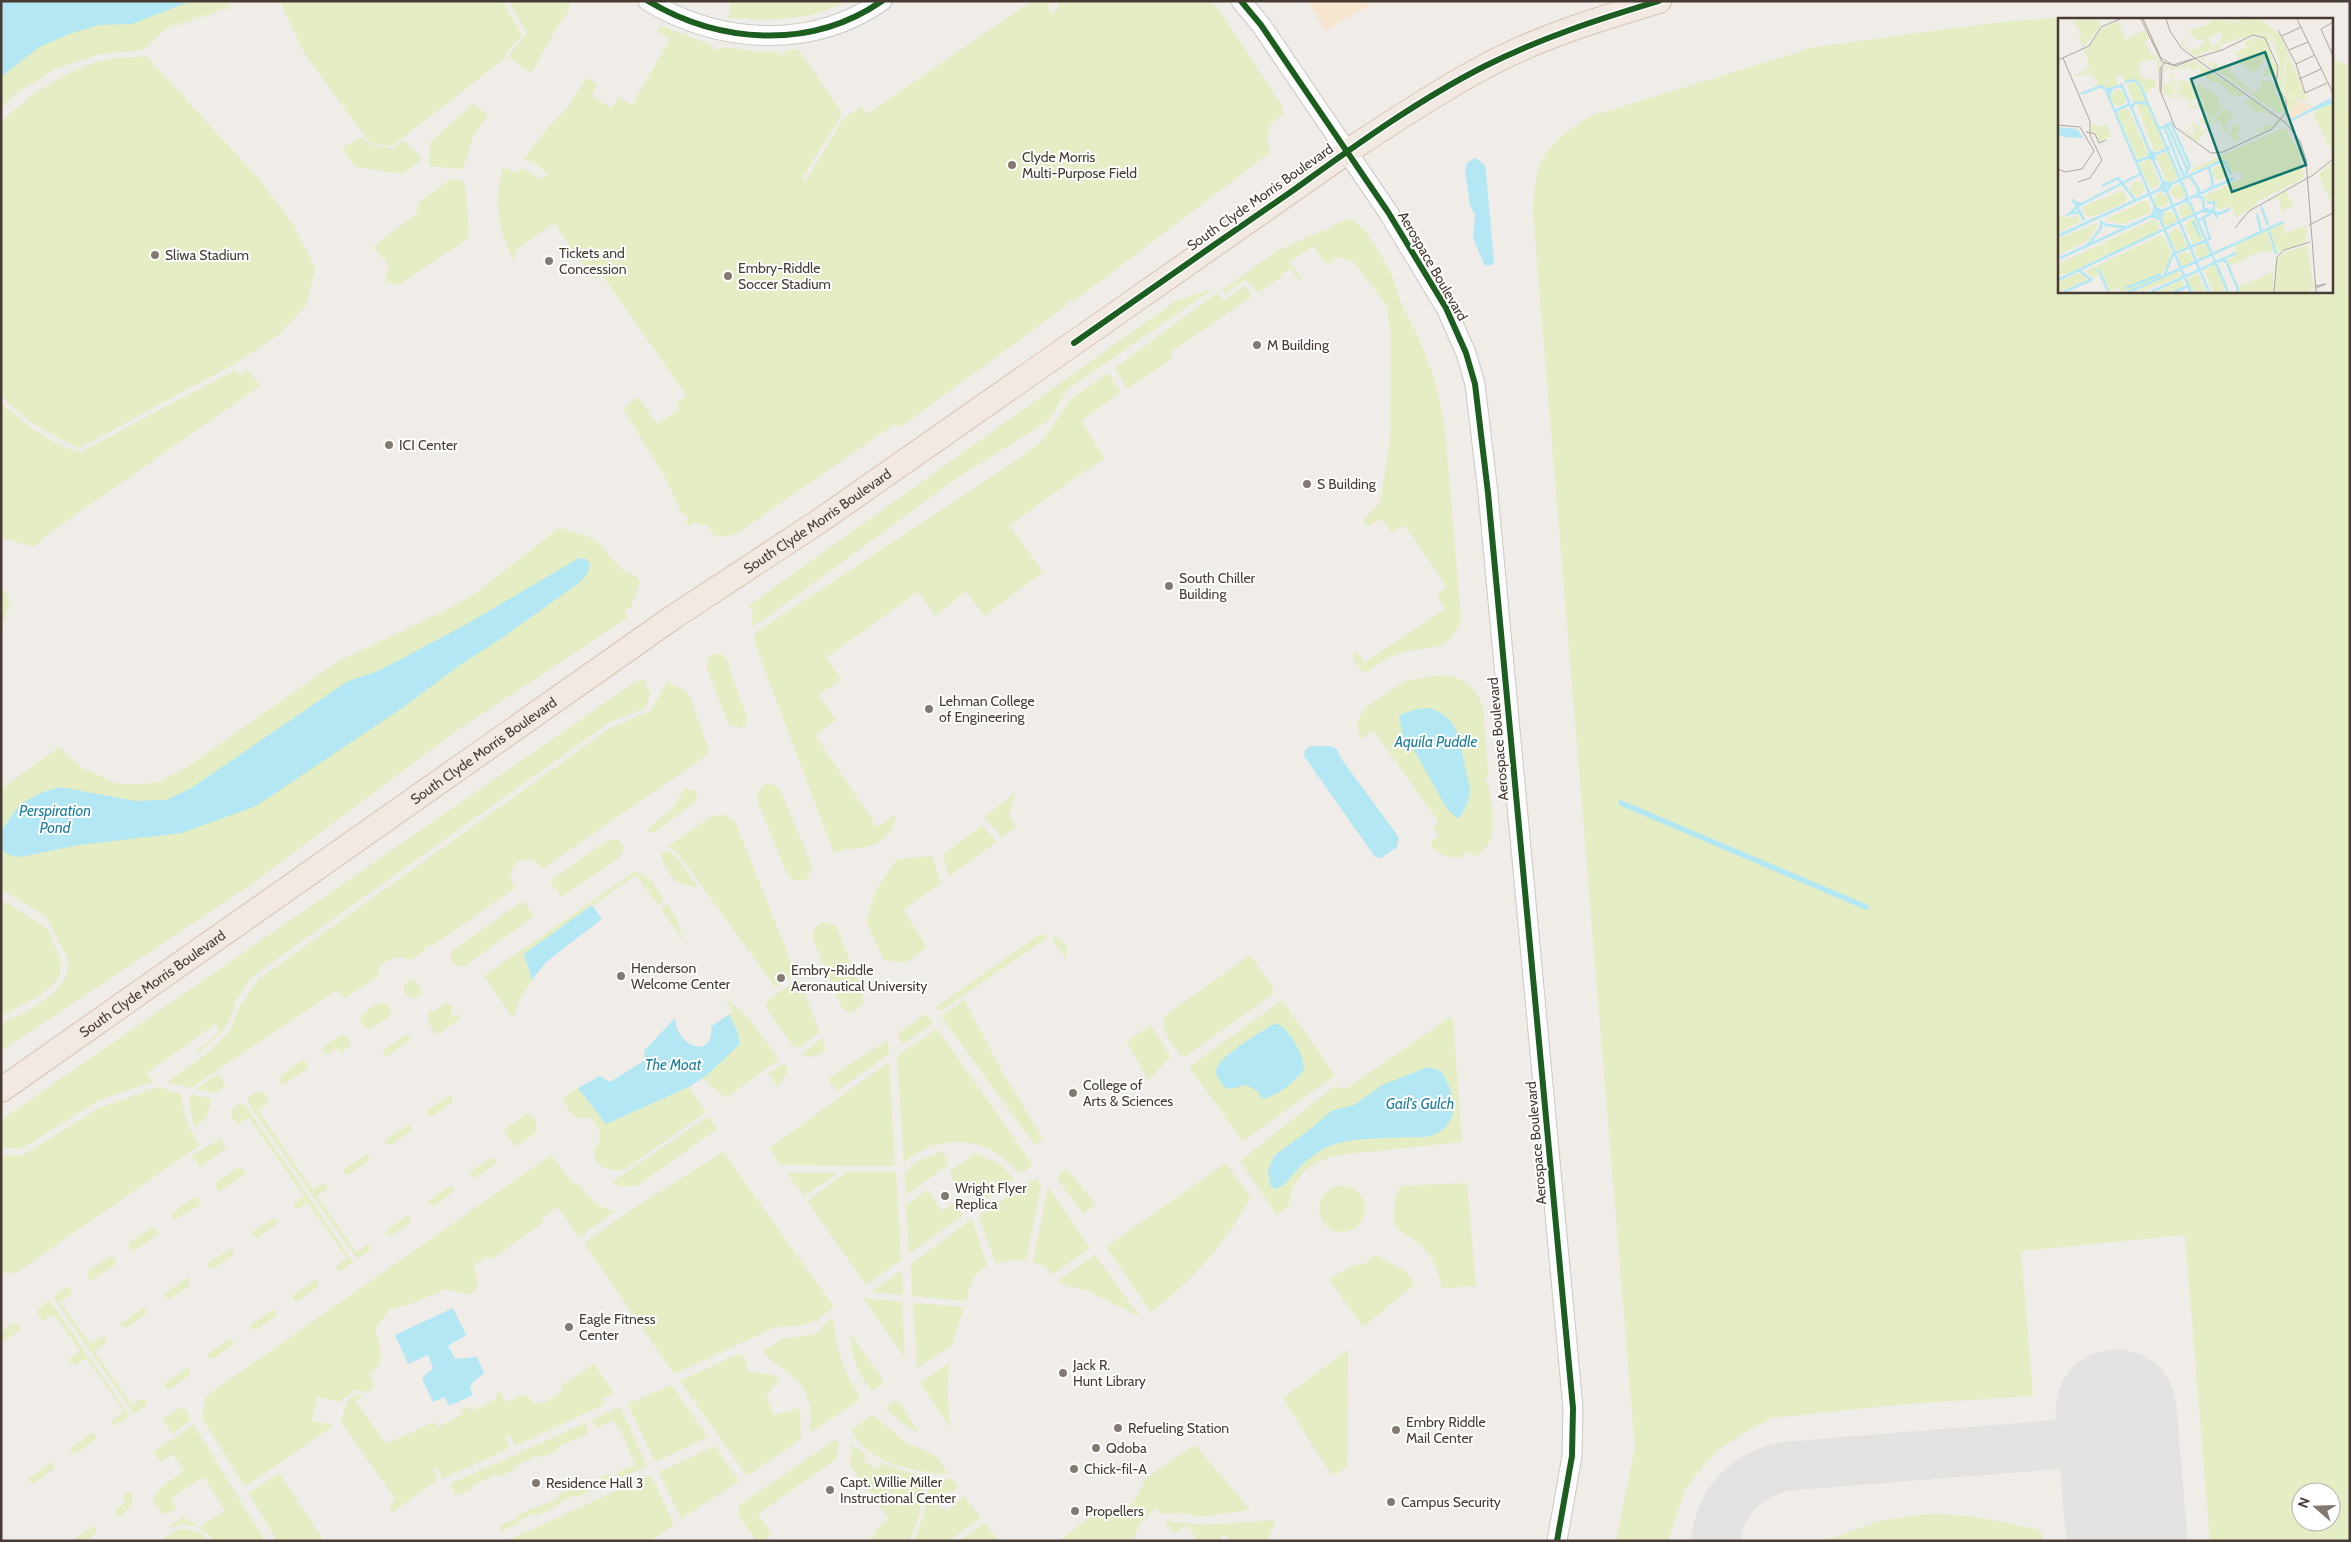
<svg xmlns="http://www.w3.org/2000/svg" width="2351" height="1542" font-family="Cabin,sans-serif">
	<rect width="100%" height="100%" fill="#f0ece8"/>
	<g fill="#e5edc4" fill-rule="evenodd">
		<polygon points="1,1 228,1 231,7 165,29 143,50 100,54 55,69 15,94 1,109"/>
		<polygon points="280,1 503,1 522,36 507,52 504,59 392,146 370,143 304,53"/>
		<polygon points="509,1 570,1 570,9 556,29 531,73 509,58 511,52 527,34"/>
		<path d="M 731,1 L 848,1 C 807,22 772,20 728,18 Z"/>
		<path d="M 1032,1 L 1048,1 L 1049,11 L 1052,13 L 1058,9 L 1058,1 L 1211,1 L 1223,16 L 1282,106 L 1283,115 L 1270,124 L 1267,143 L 1271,152 L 1074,301 L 1067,300 L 1066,306 L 899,428 L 895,424 L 739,532 L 730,536 L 716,537 L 706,524 L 703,526 L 695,522 L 690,526 L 685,521 L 689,519 L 687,515 L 683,516 L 664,475 L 623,409 L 638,397 L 657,424 L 680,409 L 676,403 L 687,396 L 602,275 L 594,280 L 554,223 L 517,249 L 518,252 L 514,255 L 516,259 L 514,261 C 498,230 493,201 503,167 L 517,173 L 520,168 L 534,174 L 540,180 L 548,175 L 539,166 L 524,159 L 545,131 L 568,107 L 586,78 L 597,84 L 592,96 L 611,108 L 619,97 L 632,105 L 670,39 L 657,31 L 661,26 L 712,45 L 711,48 L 719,50 L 721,47 L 758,52 L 777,51 L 777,55 L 785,54 L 785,51 L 798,49 L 841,112 L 841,116 L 802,178 L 805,182 L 844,118 L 861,106 L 867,114 Z"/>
		<path d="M 2065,17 L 2091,19 L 2060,19 L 2060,291 L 2332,291 L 2332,59 L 2350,65 L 2350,1541 L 2210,1541 L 2185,1235 L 2021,1251 L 2033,1396 L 1906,1404 L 1772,1418 L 1743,1433 L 1721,1448 L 1701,1468 L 1685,1491 L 1668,1541 L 1616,1541 L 1635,1448 L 1533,213 C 1535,159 1544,147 1588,117 L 1815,47 L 1993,23 ZM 2301,1492 L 2331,1492 L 2331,1522 L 2301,1522 Z"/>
		<path d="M 146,56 L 259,179 L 294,226 L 315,268 L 306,306 L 277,336 L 234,364 L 79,448 C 50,434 23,420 1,395 L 1,123 C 27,94 76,64 115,58 C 125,57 135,58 146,56 Z"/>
		<polygon points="473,104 488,115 473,136 463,169 429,166 430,142"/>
		<polygon points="363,137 368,144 393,149 404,140 422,159 403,174 355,167 342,148"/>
		<polygon points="451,179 465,182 469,233 467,239 398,285 385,282 389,265 373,247 417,213 418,203"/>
		<path d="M 1351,219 L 1364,229 L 1390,270 L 1401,303 L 1421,343 L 1435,380 L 1445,429 L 1461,619 C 1448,656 1428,644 1398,654 C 1386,658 1375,666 1364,673 L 1353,659 L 1354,652 L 1358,653 L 1364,663 L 1445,609 L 1437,595 L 1447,587 L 1406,527 L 1401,527 L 1392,533 L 1382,519 L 1367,527 L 1363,521 L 1380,502 L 1390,442 L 1391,337 L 1387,306 L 1354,262 L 1335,257 L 1332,263 L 1325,263 L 1313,246 L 1290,262 L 1302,279 L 1299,281 L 1291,269 L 1281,275 L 1289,288 L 1281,277 L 1258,293 L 1246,279 L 1225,293 L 1222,290 L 1277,251 L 1326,229 L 1327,231 L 1335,224 Z"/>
		<polygon points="1245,285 1252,296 1172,351 1171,359 1127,389 1115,368 1217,293 1224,301"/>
		<polygon points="1214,288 1068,389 1048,421 954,480 762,621 752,626 753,611 748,606 1174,302"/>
		<path d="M 235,370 L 240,375 L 249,370 L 260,386 L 48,534 L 34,547 L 1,538 L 1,403 C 24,422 50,446 81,452 Z"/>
		<path d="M 1108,373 L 1120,392 L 1081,421 L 1105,459 L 1076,477 L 1009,526 L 1043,572 L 984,616 L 966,591 L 936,616 L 918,592 L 827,657 L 841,680 L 818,695 L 836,720 L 815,735 L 877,827 L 897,813 C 886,853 866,844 834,853 L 755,644 L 754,636 L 758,631 L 1017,460 L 1043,440 L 1071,399 Z"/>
		<path d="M 559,528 C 570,531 583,533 593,539 C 610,551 616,572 637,576 L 640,583 L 630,608 L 625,610 L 627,618 L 459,729 L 256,881 L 1,1051 L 1,1023 C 22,1016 52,999 64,980 C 67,975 68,967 69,961 L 46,917 L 1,889 L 1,789 L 59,747 L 82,768 L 115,783 L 135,785 L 159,782 L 187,767 L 337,662 L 450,608 L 476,593 Z"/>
		<polygon points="1,586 10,600 1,633"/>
		<polygon points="716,653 722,654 727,661 747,718 746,725 741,728 729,725 706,666 710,656"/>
		<path d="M 1441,675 C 1462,677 1475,686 1483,706 L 1488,775 L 1484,781 L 1489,785 C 1491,808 1502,845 1474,856 L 1468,851 L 1461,858 C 1447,858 1438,855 1430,843 L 1439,836 L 1433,828 L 1439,822 L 1374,731 L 1360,739 L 1357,723 L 1363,711 L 1368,706 L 1405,681 Z"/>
		<polygon points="644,678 650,694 645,708 610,722 257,973 247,983 236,1000 230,1019 222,1032 197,1054 195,1052 218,1033 217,1023 147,1073 153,1082 99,1100 21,1149 1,1147 1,1120 638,680 639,682"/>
		<path d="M 667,682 L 683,689 L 690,697 L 709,751 L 703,758 L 542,869 C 527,848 501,865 515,888 L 432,946 L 426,946 L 423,952 L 411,960 C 400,954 385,959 378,969 L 379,976 L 344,999 L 337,990 L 191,1088 L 167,1082 L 213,1049 L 230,1031 L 240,1006 L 259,979 L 609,729 L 652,710 Z"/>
		<path d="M 769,783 L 780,789 L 812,866 L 808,878 C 800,882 793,881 787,874 L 757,800 L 759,789 Z"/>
		<polygon points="685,788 696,791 697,797 695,802 655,832 648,832 648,828 673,808"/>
		<polygon points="1016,792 1009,816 1016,827 1002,837 984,817"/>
		<polygon points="722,815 735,821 796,974 775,987 677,852 668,846 712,816"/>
		<polygon points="982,825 997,842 949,876 943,855"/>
		<polygon points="618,839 624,848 619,858 561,897 550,881 605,842"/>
		<polygon points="666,850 675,855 698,888 676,882 664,865 661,853"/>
		<polygon points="932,856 941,883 903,910 927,947 905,963 884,960 866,922 876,890 897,859"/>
		<path d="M 634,872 C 650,873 656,888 664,900 L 658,905 L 636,875 L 524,954 L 532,980 L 519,1001 L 513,1018 L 484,976 Z"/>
		<polygon points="1,899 47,929 61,961 60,975 55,983 39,996 1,1016"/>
		<polygon points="523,901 534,916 465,966 460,967 452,963 450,958 453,950"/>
		<polygon points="668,904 676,918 684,942 661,909"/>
		<path d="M 824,922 L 836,926 L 860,987 L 863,998 L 863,1004 L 851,1013 L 842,1008 L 813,939 C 812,931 816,924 824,922 Z"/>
		<polygon points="1044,934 1047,938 939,1012 936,1007 1036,937"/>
		<polygon points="1056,936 1067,947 1066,959 1052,939"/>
		<path d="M 1250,955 L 1274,989 L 1272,990 L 1274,993 L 1183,1058 C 1174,1045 1158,1031 1166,1015 Z"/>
		<polygon points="411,979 416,981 423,994 411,999 404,992 404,986"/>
		<polygon points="799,979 820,1032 800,1047 794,1047 766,1008 768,1000"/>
		<polygon points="723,996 746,1015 779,1059 726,1098 702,1078 707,1075 737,1030 729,1014 733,1011"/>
		<polygon points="964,1000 999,1066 1043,1139 1035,1145 941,1016"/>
		<polygon points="1282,1000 1335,1075 1243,1141 1189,1067"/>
		<path d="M 381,1002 L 387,1004 L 391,1010 L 389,1017 L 370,1029 L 365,1028 L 360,1022 C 362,1011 372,1007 381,1002 Z"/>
		<path d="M 446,1003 L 454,1008 L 450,1012 L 454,1017 L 459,1014 L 461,1018 L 437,1035 C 429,1026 426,1020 430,1009 L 433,1012 Z"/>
		<polygon points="926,1014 933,1023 903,1044 897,1034"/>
		<polygon points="1450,1017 1453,1019 1462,1142 1339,1155 1319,1161 1303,1172 1292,1189 1288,1207 1277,1215 1240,1161 1335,1086 1346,1089"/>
		<polygon points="1151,1025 1170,1057 1148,1081 1127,1041"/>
		<path d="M 937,1029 L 1033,1165 L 1020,1174 C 987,1136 944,1131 904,1162 L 897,1056 Z"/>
		<polygon points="343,1035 349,1038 351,1045 341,1053 337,1048 327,1055 321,1050 323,1046"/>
		<polygon points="406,1035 409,1035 410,1040 386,1057 382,1051"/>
		<path d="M 822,1038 L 826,1049 C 818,1057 812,1058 801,1055 Z"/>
		<polygon points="888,1040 889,1054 837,1091 829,1080 830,1077"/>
		<polygon points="301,1061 305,1061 308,1066 307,1069 284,1084 281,1084 280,1076"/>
		<polygon points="889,1062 895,1166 781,1165 769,1148"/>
		<polygon points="782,1065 787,1066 787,1073 778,1087 768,1073"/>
		<polygon points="218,1074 226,1086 216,1093 196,1089"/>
		<polygon points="158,1087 180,1094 188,1126 200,1145 16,1273 1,1273 1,1155 23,1155 99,1108"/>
		<path d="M 689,1087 L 706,1112 L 624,1170 C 611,1171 604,1170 595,1160 L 594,1148 L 598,1146 L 601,1134 L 592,1119 L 581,1117 L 578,1119 L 570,1112 L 562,1098 L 578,1088 L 606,1124 Z"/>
		<path d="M 259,1091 C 265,1093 268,1096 268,1103 L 258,1110 L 313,1190 L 324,1183 L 327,1185 L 327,1188 L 317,1196 L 356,1252 L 367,1245 L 370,1246 L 370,1250 L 357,1259 L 248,1103 L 248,1097 Z"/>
		<polygon points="192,1095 211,1098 207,1118 194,1127 189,1099"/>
		<polygon points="449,1096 452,1096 452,1102 432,1116 426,1114 427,1110"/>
		<path d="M 240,1103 L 245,1105 L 353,1262 L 339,1272 L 335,1267 L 347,1258 L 307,1202 L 297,1209 L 294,1208 L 293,1204 L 304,1196 L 248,1117 L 238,1124 L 231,1117 C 231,1110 234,1106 240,1103 Z"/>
		<polygon points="528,1113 536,1121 536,1132 516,1147 503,1130"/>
		<polygon points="709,1116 717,1129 637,1186 621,1187 612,1182"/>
		<polygon points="408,1125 411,1125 411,1131 391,1145 385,1143 386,1139"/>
		<polygon points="220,1139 227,1148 200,1167 191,1156"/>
		<polygon points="943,1151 948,1165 906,1195 905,1173 917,1161"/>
		<polygon points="723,1152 834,1307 817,1320 805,1325 776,1327 674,1374 584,1243 631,1210"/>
		<polygon points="976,1153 1000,1164 1014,1179 982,1202 968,1181 956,1190 950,1171"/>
		<polygon points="366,1155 369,1155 369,1161 349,1175 343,1173 344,1169"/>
		<path d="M 551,1155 L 575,1186 L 579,1184 C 587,1195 599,1210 615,1211 L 579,1237 L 558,1207 L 542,1218 L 544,1222 L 491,1260 L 488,1256 L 473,1266 C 478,1276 483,1294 465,1294 C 458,1294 452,1289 444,1290 L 408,1305 L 390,1309 L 375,1329 C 381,1345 387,1363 369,1374 L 375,1386 L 369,1392 L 354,1390 L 338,1403 L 338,1401 L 317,1397 L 312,1421 L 334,1425 L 245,1487 L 202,1418 L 206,1396 Z"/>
		<polygon points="492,1157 497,1161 495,1164 475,1178 469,1176 470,1172"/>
		<path d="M 1226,1163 L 1250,1198 C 1225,1244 1193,1280 1151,1312 L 1106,1247 Z"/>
		<polygon points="237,1168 241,1168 245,1172 244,1175 220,1191 217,1191 216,1182"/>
		<polygon points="1065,1168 1096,1204 1083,1214 1057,1178"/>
		<polygon points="847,1172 896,1172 901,1260 866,1285 807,1201"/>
		<polygon points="787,1173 838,1173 804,1196"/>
		<polygon points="1036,1178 1041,1185 1026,1260 1005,1261 996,1264 979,1216"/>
		<path d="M 1467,1183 L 1476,1286 L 1441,1288 C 1439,1266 1431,1252 1412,1239 C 1405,1234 1399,1231 1394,1224 C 1396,1212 1391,1192 1404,1186 Z"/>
		<polygon points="450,1186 454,1186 454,1191 434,1206 428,1204 429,1200"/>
		<circle cx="1342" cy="1209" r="23"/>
		<polygon points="1048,1187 1090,1248 1053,1274 1045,1267 1033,1262"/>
		<polygon points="927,1190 942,1211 958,1201 962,1216 909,1254 906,1205"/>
		<polygon points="194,1197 198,1197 201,1204 174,1220 172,1215 173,1212"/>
		<polygon points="407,1216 411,1217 411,1222 391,1236 385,1234 386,1231"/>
		<polygon points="273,1218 277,1218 277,1224 257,1238 251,1236 252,1232"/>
		<path d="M 972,1219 L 987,1266 C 972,1273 970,1286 966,1301 L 912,1296 L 911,1264 Z"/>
		<polygon points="151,1228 155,1228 159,1232 157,1235 134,1251 131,1251 128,1246 130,1242"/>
		<polygon points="230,1249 233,1249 233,1255 213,1269 207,1267 208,1263"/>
		<polygon points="1095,1255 1140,1317 1088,1291 1056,1282"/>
		<polygon points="1375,1255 1406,1271 1415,1284 1363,1327 1329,1279 1349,1267 1366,1263"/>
		<polygon points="109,1257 113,1257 116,1262 115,1265 92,1280 89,1280 87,1272"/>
		<polygon points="902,1270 903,1295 871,1292"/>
		<polygon points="187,1278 190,1279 190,1285 170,1299 164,1297 165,1293"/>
		<polygon points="315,1280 318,1281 318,1287 298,1301 292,1299 293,1295"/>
		<polygon points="65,1287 68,1287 73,1293 60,1302 90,1344 102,1336 106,1338 107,1342 94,1351 132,1405 141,1399 147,1400 146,1406 134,1414 53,1297"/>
		<polygon points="863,1298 902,1302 905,1358"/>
		<polygon points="49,1300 130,1416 113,1426 111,1422 124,1411 86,1358 75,1365 71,1364 69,1359 80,1351 54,1314 42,1321 36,1312"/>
		<polygon points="913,1303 964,1307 952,1345 917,1368"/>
		<polygon points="143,1308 146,1309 146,1314 126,1328 120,1326 121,1323"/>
		<polygon points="273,1310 276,1310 276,1316 256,1330 250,1328 251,1324"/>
		<path d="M 833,1318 C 836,1347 843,1372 860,1397 L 858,1401 L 810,1433 C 812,1403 809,1387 783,1369 C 774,1362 770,1361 763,1351 L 782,1339 L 811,1335 L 822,1330 L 821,1327 Z"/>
		<polygon points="13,1323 17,1323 20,1328 19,1331 1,1343 1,1331"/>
		<path d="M 851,1334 L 883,1380 L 883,1384 L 872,1391 C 861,1379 848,1351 851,1334 Z"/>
		<polygon points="229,1339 233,1340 233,1345 213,1359 206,1357 208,1354"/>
		<polygon points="1348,1350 1347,1468 1332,1476 1283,1398"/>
		<polygon points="738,1354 742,1355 747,1362 746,1371 764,1374 768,1373 780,1379 766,1397 774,1415 800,1408 801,1439 747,1476 680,1381"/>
		<polygon points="950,1362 947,1386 950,1428 920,1383"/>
		<path d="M 594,1364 L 614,1393 L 602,1399 L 605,1404 L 515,1446 L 509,1434 L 505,1436 L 510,1448 L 442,1479 L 436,1467 L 432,1469 L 437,1480 L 392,1513 L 389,1507 L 395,1499 L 341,1422 C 346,1410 344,1392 364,1395 L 355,1401 L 386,1444 L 434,1422 L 438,1427 L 462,1415 L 460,1411 L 469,1406 L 472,1411 L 495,1400 L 497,1393 L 500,1392 L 506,1402 L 524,1394 L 536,1404 L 541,1401 L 543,1404 L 563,1390 L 561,1386 Z"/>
		<polygon points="186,1369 190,1369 190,1375 170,1389 164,1387 165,1383"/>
		<polygon points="671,1385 708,1437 655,1462 628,1404"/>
		<polygon points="894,1401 899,1402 918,1431 916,1432 902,1423 885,1408"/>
		<polygon points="183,1406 191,1420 172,1434 163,1419"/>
		<polygon points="620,1407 647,1466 618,1479 616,1473 635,1465 621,1430 619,1430 614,1420 596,1428 592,1420"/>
		<path d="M 871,1416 L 874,1416 L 904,1441 L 937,1457 L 948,1474 C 915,1473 866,1462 851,1430 Z"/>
		<polygon points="585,1423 590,1433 557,1447 558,1450 541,1458 539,1455 514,1467 515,1470 498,1477 497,1474 471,1486 472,1489 456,1496 450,1484"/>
		<polygon points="194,1425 265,1541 216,1541 199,1527 182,1524 170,1528 169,1526 183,1517 199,1527 225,1511 204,1477 171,1498 177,1509 163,1515 153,1502 156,1493 163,1486 184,1471 173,1454 161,1462 153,1452"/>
		<polygon points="92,1433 96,1434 95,1440 75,1454 69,1452 71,1448"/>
		<polygon points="835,1440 839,1443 836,1459 758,1514 772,1534 763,1541 756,1541 739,1516 739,1505"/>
		<polygon points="852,1445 866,1455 863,1461 877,1469 881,1463 926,1478 919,1516 909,1541 874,1541 872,1538 879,1526 889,1519 850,1465"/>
		<path d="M 1195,1445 L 1250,1510 L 1198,1517 L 1183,1513 L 1160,1514 L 1156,1508 C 1144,1518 1137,1526 1133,1541 L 1059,1541 L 1101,1508 L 1132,1505 L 1146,1478 Z"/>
		<polygon points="715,1446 739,1481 681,1519 659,1472"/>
		<polygon points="50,1463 54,1463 54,1469 34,1483 28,1481 29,1478"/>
		<polygon points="279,1473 324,1541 277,1541 249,1493"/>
		<polygon points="608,1474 612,1482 577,1497 576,1495 560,1502 561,1504 536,1516 534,1513 518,1521 519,1524 501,1531 499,1526 518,1518 517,1515 559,1498 558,1495 575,1488 576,1491 600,1480 599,1478"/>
		<polygon points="651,1475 674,1525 650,1541 506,1541"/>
		<polygon points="931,1478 952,1479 958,1488 938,1498 940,1507 947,1511 964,1496 981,1518 948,1541 914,1541 923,1517"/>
		<path d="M 129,1491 L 132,1492 C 134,1502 129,1508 123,1515 L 116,1515 L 114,1511 L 126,1502 L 122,1497 Z"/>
		<polygon points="1940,1514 1977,1517 2037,1529 2041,1532 2044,1541 1823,1541 1880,1521 1916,1515"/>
		<polygon points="1276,1520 1267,1541 1232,1541 1224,1534 1219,1541 1198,1541 1187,1525 1174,1534 1164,1521 1202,1525"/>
		<polygon points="985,1523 998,1541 959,1541"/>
		<polygon points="93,1526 96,1528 96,1533 86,1541 72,1541"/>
		<polygon points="182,1529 198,1531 210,1541 193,1541 190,1538 186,1541 161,1541 175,1531"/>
	</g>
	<polygon fill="#f7e6cf" points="1308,1 1377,1 1325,31"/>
	<g fill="#b2e7f3">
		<polygon points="1,1 191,1 132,24 99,25 69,34 39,47 1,77"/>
		<polygon points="1475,158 1484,164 1486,172 1494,264 1485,266 1473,238 1475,215 1470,205 1465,169 1467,163"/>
		<polygon points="579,558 586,559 590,564 588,573 579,583 499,640 460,665 405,706 256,806 182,833 79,845 20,857 9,855 1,849 1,831 20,804 43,792 60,787 135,801 166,800 191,788 348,681 378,671 465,625"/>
		<path d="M 1430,708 C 1458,719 1458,734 1464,761 C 1469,787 1475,790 1461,816 L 1457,818 L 1447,809 L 1413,748 L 1403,737 L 1399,715 L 1417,709 Z"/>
		<polygon points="1311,746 1330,746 1337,749 1342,760 1395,832 1399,838 1397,847 1381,858 1375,857 1304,756 1305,750"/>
		<polygon points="592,905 602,919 546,962 532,980 524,954"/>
		<path d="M 729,1014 L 737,1030 L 740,1044 L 707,1075 L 689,1087 L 606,1124 L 578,1088 L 600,1076 L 610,1082 L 645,1060 L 644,1051 L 675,1018 C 677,1049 715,1059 711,1027 Z"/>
		<path d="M 1276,1023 C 1289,1029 1304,1054 1304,1069 C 1296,1082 1277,1096 1262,1099 L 1258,1091 L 1245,1085 L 1231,1089 L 1224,1087 C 1221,1083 1217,1077 1216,1073 C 1213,1059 1264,1030 1276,1023 Z"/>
		<path d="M 1428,1067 L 1441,1071 C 1455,1093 1463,1122 1433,1135 C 1427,1138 1417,1137 1411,1137 C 1383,1139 1354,1136 1327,1147 C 1317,1152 1304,1162 1297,1170 C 1289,1178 1286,1186 1275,1189 L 1270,1185 L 1268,1170 L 1274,1156 L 1313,1127 L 1331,1111 L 1354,1105 L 1382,1085 Z"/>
		<polygon points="453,1308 466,1335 448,1346 455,1359 477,1357 484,1373 472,1383 470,1389 473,1395 449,1406 445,1397 433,1402 422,1378 433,1368 428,1355 408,1364 395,1335"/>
	</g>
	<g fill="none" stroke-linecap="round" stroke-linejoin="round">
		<polyline stroke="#b2e7f3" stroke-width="5.5" points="1621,803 1866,907"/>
		<path stroke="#e4e2e0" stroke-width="49" d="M 1716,1541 C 1720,1499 1749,1472 1789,1466 L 2051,1445"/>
		<polyline stroke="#e4e2e0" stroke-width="121" points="2116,1410 2127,1541"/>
		<g stroke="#ccc8c4" stroke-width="21">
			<g id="minor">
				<path d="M 648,1 C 720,44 811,50 882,1"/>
				<polyline points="1241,1 1261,25 1388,212 1446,308 1466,353 1475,384 1488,493 1573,1408 1572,1456 1557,1541"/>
			</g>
		</g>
		<g stroke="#d4c4b3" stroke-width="26">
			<g id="major">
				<path id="s1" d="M 1,1090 L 675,616 L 818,522 L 1357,145 C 1399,118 1440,90 1484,67 C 1539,37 1599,19 1659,1"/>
			</g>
		</g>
		<use href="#minor" stroke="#fdfcfc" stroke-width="19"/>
		<use href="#major" stroke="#f1e9e2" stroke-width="24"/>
		<g stroke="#fff" stroke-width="9">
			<g id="cycleway">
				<path d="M 648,1 C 720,44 811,50 882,1"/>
				<polyline points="1241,1 1261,25 1388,212 1446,308 1466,353 1475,384 1488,493 1573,1408 1572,1456 1557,1541"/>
				<path d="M 1074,343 C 1148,291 1221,240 1295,189 C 1356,145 1418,100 1485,66 C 1541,38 1599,19 1659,1"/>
			</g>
		</g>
		<use href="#cycleway" stroke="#1b5e20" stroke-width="6"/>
	</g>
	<g fill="#827972" stroke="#fff" stroke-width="2">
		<circle cx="1012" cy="165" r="5"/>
		<circle cx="155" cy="255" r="5"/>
		<circle cx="549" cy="261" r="5"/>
		<circle cx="728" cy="276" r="5"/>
		<circle cx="1257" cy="345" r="5"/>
		<circle cx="389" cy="445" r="5"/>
		<circle cx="1307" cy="484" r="5"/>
		<circle cx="1169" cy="586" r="5"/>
		<circle cx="929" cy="709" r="5"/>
		<circle cx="621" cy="976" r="5"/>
		<circle cx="781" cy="978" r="5"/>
		<circle cx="1073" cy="1093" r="5"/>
		<circle cx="945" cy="1196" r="5"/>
		<circle cx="569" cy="1327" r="5"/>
		<circle cx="1063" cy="1373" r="5"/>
		<circle cx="1118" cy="1428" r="5"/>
		<circle cx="1396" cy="1430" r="5"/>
		<circle cx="1096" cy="1448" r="5"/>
		<circle cx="1074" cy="1469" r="5"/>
		<circle cx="536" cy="1483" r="5"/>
		<circle cx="830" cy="1490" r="5"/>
		<circle cx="1391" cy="1502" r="5"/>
		<circle cx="1075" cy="1511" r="5"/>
	</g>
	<g text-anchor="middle" stroke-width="4" stroke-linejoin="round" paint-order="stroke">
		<g font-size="14" fill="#473b33" stroke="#fff" text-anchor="start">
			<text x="1022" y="162">Clyde Morris<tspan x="1022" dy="16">Multi-Purpose Field</tspan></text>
			<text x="559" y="258">Tickets and<tspan x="559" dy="16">Concession</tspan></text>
			<text x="165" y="260">Sliwa Stadium</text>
			<text x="738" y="273">Embry-Riddle<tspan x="738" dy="16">Soccer Stadium</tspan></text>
			<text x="1267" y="350">M Building</text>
			<text x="399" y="450">ICI Center</text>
			<text x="1317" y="489">S Building</text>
			<text x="1179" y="583">South Chiller<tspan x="1179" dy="16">Building</tspan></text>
			<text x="939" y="706">Lehman College<tspan x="939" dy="16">of Engineering</tspan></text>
			<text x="631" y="973">Henderson<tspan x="631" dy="16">Welcome Center</tspan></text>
			<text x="791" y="975">Embry-Riddle<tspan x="791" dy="16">Aeronautical University</tspan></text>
			<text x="1083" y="1090">College of<tspan x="1083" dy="16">Arts &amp; Sciences</tspan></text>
			<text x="955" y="1193">Wright Flyer<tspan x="955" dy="16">Replica</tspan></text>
			<text x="579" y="1324">Eagle Fitness<tspan x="579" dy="16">Center</tspan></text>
			<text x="1073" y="1370">Jack R.<tspan x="1073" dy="16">Hunt Library</tspan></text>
			<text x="1406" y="1427">Embry Riddle<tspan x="1406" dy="16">Mail Center</tspan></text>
			<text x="1128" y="1433">Refueling Station</text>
			<text x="1106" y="1453">Qdoba</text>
			<text x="1084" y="1474">Chick-fil-A</text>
			<text x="840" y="1487">Capt. Willie Miller<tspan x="840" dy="16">Instructional Center</tspan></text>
			<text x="546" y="1488">Residence Hall 3</text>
			<text x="1401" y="1507">Campus Security</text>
			<text x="1085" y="1516">Propellers</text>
		</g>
		<g font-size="14" fill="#473b33" stroke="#fff">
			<text transform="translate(1260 197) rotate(-35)" y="5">South Clyde Morris Boulevard</text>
			<text transform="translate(1433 266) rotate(60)" y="5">Aerospace Boulevard</text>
			<text dy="5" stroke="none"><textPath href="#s1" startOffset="995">South Clyde Morris Boulevard</textPath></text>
			<text transform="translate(1498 739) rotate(-95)" y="5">Aerospace Boulevard</text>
			<text dy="5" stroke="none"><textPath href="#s1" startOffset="590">South Clyde Morris Boulevard</textPath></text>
			<text dy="5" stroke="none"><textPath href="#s1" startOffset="185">South Clyde Morris Boulevard</textPath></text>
			<text transform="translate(1536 1143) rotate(-95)" y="5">Aerospace Boulevard</text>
		</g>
		<g font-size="15" font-style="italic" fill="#1d809c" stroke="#fff">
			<text x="1436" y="747">Aquila Puddle</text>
			<text x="55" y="816">Perspiration<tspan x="55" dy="17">Pond</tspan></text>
			<text x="673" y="1070">The Moat</text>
			<text x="1420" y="1109">Gail's Gulch</text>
		</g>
	</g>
	<g transform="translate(2058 18)">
		<rect width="275" height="275" fill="#f0ece8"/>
		<path d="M 22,1 L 40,1 L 43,7 L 25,29 L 20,19 L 24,17 L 15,3 ZM 156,1 L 186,5 L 216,21 L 224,30 L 227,44 L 224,72 L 240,83 L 230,95 L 230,83 L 219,69 L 222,51 L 216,25 L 199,16 L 184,21 L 167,14 L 180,21 L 163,27 L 161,32 L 153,32 L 149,28 L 151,33 L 137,38 L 122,26 L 125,21 L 128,24 L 124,27 L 134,33 L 146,25 L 149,27 L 145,21 L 139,22 L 130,13 L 152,6 L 150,3 ZM 162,14 L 165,17 L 160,26 L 154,29 L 150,20 ZM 176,1 L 202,1 L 222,17 L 250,83 L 239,81 L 226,72 L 229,42 L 217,20 ZM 60,3 L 68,22 L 87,12 L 91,21 L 87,23 L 93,37 L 97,36 L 104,46 L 100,55 L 99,41 L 82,44 L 81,51 L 83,59 L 97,63 L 104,80 L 98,68 L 87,75 L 81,63 L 67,64 L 63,56 L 57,58 L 60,67 L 50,71 L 40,68 L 36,58 L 31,56 L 15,59 L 32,49 L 27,34 L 42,12 ZM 196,19 L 208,22 L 212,28 L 199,33 L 212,30 L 214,41 L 211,45 L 207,41 L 197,54 L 181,45 L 180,40 L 191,34 L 179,39 L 177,34 L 195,27 L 189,28 L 187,24 L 193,21 L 196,26 ZM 144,38 L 149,45 L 153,43 L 152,46 L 157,44 L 160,49 L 167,46 L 172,49 L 172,55 L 191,70 L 190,74 L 142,41 ZM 214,42 L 219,48 L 218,60 L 207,55 L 210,59 L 200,58 L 206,58 L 205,54 ZM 136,43 L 185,76 L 186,78 L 176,78 L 159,63 L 156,65 L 138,54 L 143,54 L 140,48 L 135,53 L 130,47 L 126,51 L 115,50 L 111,54 L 113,50 L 107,50 L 107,55 L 105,54 L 107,48 L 120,49 ZM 115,55 L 114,62 L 130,63 L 136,69 L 141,66 L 161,80 L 159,85 L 164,88 L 156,100 L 139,88 L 142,84 L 149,88 L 141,79 L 145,73 L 135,76 L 139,79 L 137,82 L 131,79 L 138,87 L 119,74 L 122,70 L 120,68 L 126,67 L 113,62 L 111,56 ZM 112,62 L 109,74 L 114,64 L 119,69 L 115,69 L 117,75 L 118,74 L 134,86 L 132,88 L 138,88 L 136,91 L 130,89 L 132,85 L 117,75 L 110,77 L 116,78 L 119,82 L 112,79 L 110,78 L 109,75 L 106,78 L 104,66 L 109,67 ZM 208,62 L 217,66 L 217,77 L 228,83 L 228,91 L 224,97 L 193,77 L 204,68 L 203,63 ZM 75,63 L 80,66 L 88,84 L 74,82 L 69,68 ZM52 80a8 8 0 1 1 16 0a8 8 0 1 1-16 0ZM 191,80 L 217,99 L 220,103 L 218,105 L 212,110 L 201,115 L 198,111 L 199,110 L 204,113 L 206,108 L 216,106 L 218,101 L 206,93 L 198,94 L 190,85 L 182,91 ZM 275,83 L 275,136 L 255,95 ZM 78,85 L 90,87 L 107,131 L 96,133 ZM 67,90 L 72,94 L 90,136 L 80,142 L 59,95 ZM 165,91 L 169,92 L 180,100 L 180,101 L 176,97 L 166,108 L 173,114 L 176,106 L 183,110 L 178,117 L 183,121 L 177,124 L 171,115 L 164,112 L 163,103 L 155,104 ZM 147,96 L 155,101 L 150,109 L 142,104 L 141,105 L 137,106 L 143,109 L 140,116 L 149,110 L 139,124 L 131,118 L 137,114 L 136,108 L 130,111 L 131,117 L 127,115 L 134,106 L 141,105 L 144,100 L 149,103 L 152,100 L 145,98 ZM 33,104 L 40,109 L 48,106 L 53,118 L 42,124 L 38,116 L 33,115 ZM 226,110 L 242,133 L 246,160 L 198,184 L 199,187 L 178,199 L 173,188 L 161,192 L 156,183 L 148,184 L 146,178 L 185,160 L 182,153 L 175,156 L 165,141 L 133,154 L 134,151 ZM 109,133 L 120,160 L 109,165 L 98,139 ZM 92,141 L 102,166 L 93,171 L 80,146 ZM 275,143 L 275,190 L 261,156 ZM154 155a7 7 0 1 1 14 0a7 7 0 1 1-14 0ZM72 171a7 7 0 1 1 14 0a7 7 0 1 1-14 0ZM113 174a7 7 0 1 1 14 0a7 7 0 1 1-14 0ZM 65,172 L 69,181 L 66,185 L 34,199 L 26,196 L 25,190 L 29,187 ZM 228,173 L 235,189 L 228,190 L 224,196 L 221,180 L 209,184 ZM96 182a7 7 0 1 1 14 0a7 7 0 1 1-14 0ZM 89,182 L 93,194 L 65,206 L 46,202 ZM121 193a7 7 0 1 1 14 0a7 7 0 1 1-14 0ZM104 201a7 7 0 1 1 14 0a7 7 0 1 1-14 0ZM 19,197 L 22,204 L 0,214 L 0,198 L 15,200 ZM 135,200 L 138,201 L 146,220 L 135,226 L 127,206 ZM 96,201 L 100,204 L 101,212 L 51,237 L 45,225 ZM 40,205 L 31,222 L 0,237 L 0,221 ZM 225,205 L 226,216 L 249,207 L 248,223 L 218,236 L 210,211 ZM 118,210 L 122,212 L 129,229 L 118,233 L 110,216 ZM 209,212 L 215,235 L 203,233 L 171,248 L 169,242 L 179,237 L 176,227 ZM 101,218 L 106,219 L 113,234 L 112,243 L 102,259 L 68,274 L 63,274 L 61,269 L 50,274 L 41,257 L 34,259 L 28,253 ZM 44,226 L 49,237 L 9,256 L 1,256 L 0,246 ZM137 233a7 7 0 1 1 14 0a7 7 0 1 1-14 0ZM 249,227 L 256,274 L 252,267 L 252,274 L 217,274 L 219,242 L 223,236 ZM120 241a7 7 0 1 1 14 0a7 7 0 1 1-14 0ZM 157,247 L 168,274 L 155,274 L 146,252 ZM 120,253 L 123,258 L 83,274 L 83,270 ZM 215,254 L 215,274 L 180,274 L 181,269 ZM 21,255 L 25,256 L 22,258 L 29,258 L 29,262 L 0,274 L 0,264 ZM 140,255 L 148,274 L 134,273 L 129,261 ZM 124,262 L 126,269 L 114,274 L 98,274 Z" fill="#e5edc4" fill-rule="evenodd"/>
		<path d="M 241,83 L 254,88 L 233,102 L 229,98 Z" fill="#f7e6cf"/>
		<path d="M 1,109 L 19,111 L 25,120 L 6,119 L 0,116 Z" fill="#b2e7f3"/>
		<path fill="none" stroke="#b2e7f3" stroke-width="2.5" d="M 67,64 L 76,62 L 82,67 L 129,177 L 127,183 L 132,185 L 170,274M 63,65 L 151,274M 47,70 L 133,274M 23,76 L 43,68 L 49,72 L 54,70M 50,79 L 54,70 L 61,68 L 66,70M 57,93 L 70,87 L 74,89 L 77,84 L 90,86M 248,94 L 275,84M 234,102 L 275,80M 109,106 L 129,151 L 128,155M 106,108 L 126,159M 101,111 L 113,105 L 132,148 L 127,157M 92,133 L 97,136 L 96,142 L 91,139 ZM 78,144 L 112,130M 151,149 L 155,167 L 151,171M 132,158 L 141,172 L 139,177M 105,164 L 113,166 L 109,174 L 102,171 ZM 44,168 L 60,160 L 77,182M 137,178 L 145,180 L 146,192M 15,181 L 16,184 L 17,185 L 19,189 L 24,186 L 17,185M 149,185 L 156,184 L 156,191 L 151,194M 24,186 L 82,156M 203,188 L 210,207M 97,190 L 105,193 L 102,201 L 94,198 ZM 146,193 L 157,195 L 159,200M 22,194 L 11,196 L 19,189 L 21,192 L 26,202 L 26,203M 199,196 L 203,213M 135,203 L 142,219M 140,203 L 153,195M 211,213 L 218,236M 0,218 L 163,143 L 167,144 L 173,157M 29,228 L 43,210 L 43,204 L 48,207 L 69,209M 0,241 L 176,160M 163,242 L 168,243 L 180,271 L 178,274M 40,251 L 50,273M 107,256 L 115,236 L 152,221 L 145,199M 0,262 L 148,191 L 161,196 L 172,191M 68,270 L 103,256M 6,274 L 33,262 L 21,252M 71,274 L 225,204M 93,274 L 178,235M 116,274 L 130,268"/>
		<path fill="none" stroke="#aca5a0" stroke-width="1" d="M 83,1 L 104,44 L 118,48 L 136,41M 85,1 L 103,40 L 115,47 L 164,32 L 195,17 L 207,20 L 220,49 L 218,69 L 228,82 L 229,93 L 214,111 L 165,134 L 153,135 L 117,109 L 102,72 L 102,51 L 107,44M 108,1 L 112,13 L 124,31 L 228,105 L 242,123 L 248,142 L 258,274M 239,1 L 275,75M 275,4 L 263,11 L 275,38M 220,12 L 238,46 L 247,75 L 269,65M 224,18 L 243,9M 231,32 L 250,24M 5,40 L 32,103 L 32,117 L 44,142 L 32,160 L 20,164M 0,42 L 31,28 L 43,9 L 62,1M 238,46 L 257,37M 241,61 L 263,51M 103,74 L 104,49M 0,107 L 22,109 L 36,133 L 24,151 L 7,154 L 0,151M 28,114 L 37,116 L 41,125 L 48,122M 251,207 L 275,195M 177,210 L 191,193 L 255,157 L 275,141M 257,268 L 268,266 L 258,270M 216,274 L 219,239 L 226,232 L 252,224"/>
		<path fill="#0f766e" fill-opacity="0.15" stroke="#0f766e" stroke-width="2.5" d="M 207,34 L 248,147 L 174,174 L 133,61 Z"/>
		<rect width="275" height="275" fill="none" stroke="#473b33" stroke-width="2.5"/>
	</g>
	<rect width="2351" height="1542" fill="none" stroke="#473b33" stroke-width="5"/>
	<g transform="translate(2316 1507) rotate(290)"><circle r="24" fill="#ffffff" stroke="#b5b1ad"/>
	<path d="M0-4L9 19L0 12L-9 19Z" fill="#827972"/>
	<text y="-8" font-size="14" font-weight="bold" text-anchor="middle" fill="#473b33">N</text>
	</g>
</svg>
